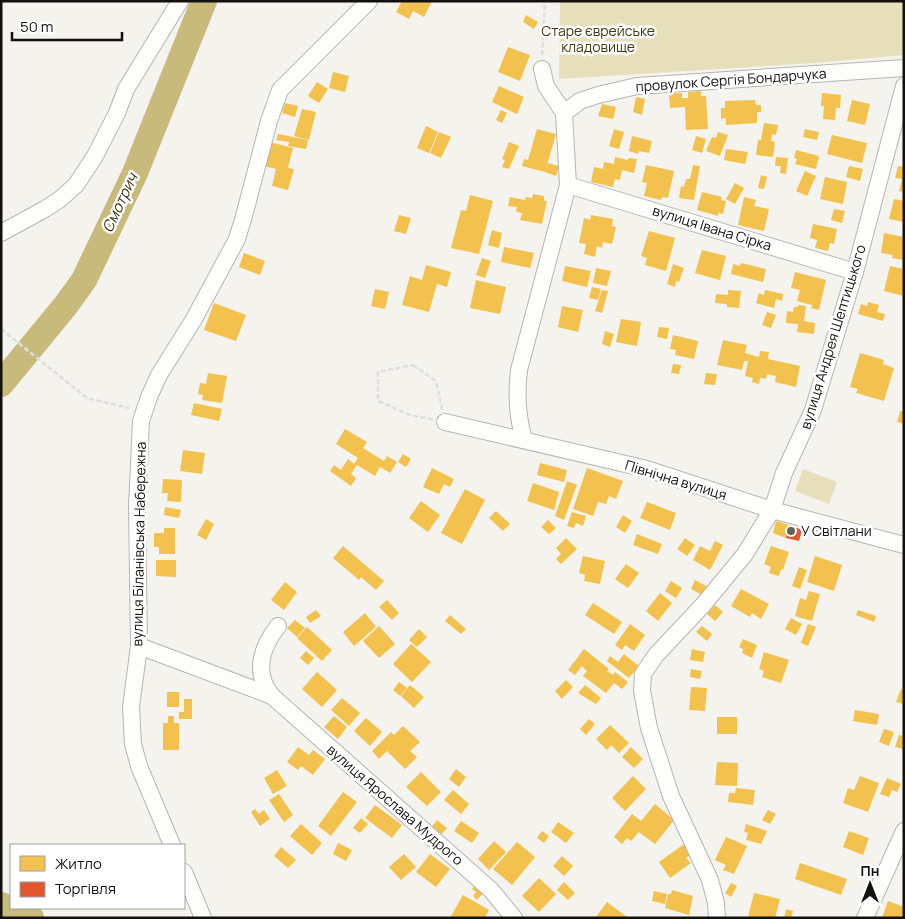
<svg xmlns="http://www.w3.org/2000/svg" width="905" height="919" font-family="Manrope,sans-serif">
	<rect width="100%" height="100%" fill="#f4f3ee"/>
	<g fill="#e7dfba">
		<polygon points="560,1 904,1 904,55 814,63 559,79"/>
		<polygon points="803,469 837,482 829,504 795,491"/>
	</g>
	<g fill="#f2c14e">
		<polygon points="402,1 408,2 432,1 424,17 413,11 409,19 396,12"/>
		<polygon points="526,15 538,22 534,29 523,22"/>
		<polygon points="508,47 530,55 520,81 498,72"/>
		<polygon points="333,72 349,76 345,92 329,88"/>
		<polygon points="317,82 328,89 319,103 308,96"/>
		<polygon points="499,86 524,97 517,114 492,102"/>
		<polygon points="701,91 701,96 706,96 708,129 686,130 685,107 670,108 669,93 682,93 682,98 688,98 688,92"/>
		<polygon points="822,93 841,95 840,108 836,108 835,120 823,119 824,106 821,106"/>
		<polygon points="636,97 645,99 642,115 633,112"/>
		<polygon points="755,100 756,105 761,105 761,112 757,112 757,123 726,125 726,118 721,119 721,108 725,108 725,101"/>
		<polygon points="852,100 870,104 865,125 847,121"/>
		<polygon points="285,103 298,106 295,117 282,113"/>
		<polygon points="602,104 616,107 613,119 598,116"/>
		<polygon points="302,109 316,112 309,140 294,136"/>
		<polygon points="501,110 507,113 502,123 496,120"/>
		<polygon points="764,123 778,125 776,135 772,134 771,141 775,142 773,157 756,155 758,140 761,140"/>
		<polygon points="426,126 438,132 429,153 417,148"/>
		<polygon points="537,129 556,134 545,172 522,166 524,159 528,160"/>
		<polygon points="614,129 624,132 619,149 609,146"/>
		<polygon points="805,129 819,132 817,140 803,137"/>
		<polygon points="439,132 451,137 441,158 430,153"/>
		<polygon points="718,132 728,135 720,156 706,151 712,137 716,138"/>
		<polygon points="278,134 308,140 306,149 288,146 289,142 276,140"/>
		<polygon points="832,135 867,143 862,163 827,154"/>
		<polygon points="632,136 652,141 649,153 639,151 638,154 629,151"/>
		<polygon points="696,136 706,139 702,153 692,150"/>
		<polygon points="266,141 293,148 288,168 294,169 288,190 272,186 276,169 260,165"/>
		<polygon points="509,142 519,146 509,169 502,167 505,160 502,159"/>
		<polygon points="726,149 748,152 745,164 724,160"/>
		<polygon points="796,150 819,156 816,169 795,164 797,159 794,158"/>
		<polygon points="615,157 628,160 629,158 637,159 634,173 622,170 620,180 615,179 613,187 591,182 594,167 603,169 604,162 614,164"/>
		<polygon points="776,157 788,158 786,174 780,173 781,166 775,166"/>
		<polygon points="548,163 559,166 556,176 545,172"/>
		<polygon points="646,165 674,171 668,198 662,197 661,200 644,196 647,183 642,182"/>
		<polygon points="693,165 700,166 694,200 679,198 681,186 684,187 686,179 690,179"/>
		<polygon points="849,166 863,169 860,181 846,177"/>
		<polygon points="898,166 904,167 904,192 899,191 902,179 895,178"/>
		<polygon points="805,171 816,176 807,196 796,191"/>
		<polygon points="761,175 767,177 764,189 758,188"/>
		<polygon points="825,177 847,182 843,204 820,199"/>
		<polygon points="735,183 744,188 735,204 726,199"/>
		<polygon points="702,192 722,197 721,200 726,201 723,214 718,213 718,216 697,210"/>
		<polygon points="533,194 544,196 544,201 547,201 542,224 520,220 522,213 516,212 517,207 508,206 510,197 525,200 526,197 532,198"/>
		<polygon points="470,195 493,201 479,254 451,248 461,210 466,211"/>
		<polygon points="744,197 756,200 754,206 769,209 764,231 738,225"/>
		<polygon points="894,199 904,201 904,222 889,219"/>
		<polygon points="834,209 845,211 842,223 831,220"/>
		<polygon points="399,215 411,218 406,234 394,231"/>
		<polygon points="591,215 613,219 612,226 616,227 612,244 603,242 602,248 597,246 595,257 584,254 586,244 579,243 584,218 590,220"/>
		<polygon points="813,224 837,229 834,244 830,243 828,251 815,248 817,240 810,238"/>
		<polygon points="492,230 502,233 499,248 488,245"/>
		<polygon points="649,231 675,238 666,271 645,265 647,258 641,256"/>
		<polygon points="884,233 904,237 904,260 892,258 893,255 881,253"/>
		<polygon points="504,247 534,253 530,268 501,262"/>
		<polygon points="702,250 726,256 720,280 695,273"/>
		<polygon points="244,253 265,261 260,275 239,267"/>
		<polygon points="482,258 491,261 485,278 476,275"/>
		<polygon points="741,263 766,269 763,282 731,274 733,264 740,266"/>
		<polygon points="673,264 684,268 679,282 676,281 675,287 667,284"/>
		<polygon points="426,265 451,272 447,287 437,284 429,312 402,305 410,276 422,280"/>
		<polygon points="565,266 591,271 587,287 562,281"/>
		<polygon points="890,266 904,269 904,296 884,291"/>
		<polygon points="596,268 611,271 607,286 593,283"/>
		<polygon points="795,272 826,280 819,310 811,308 812,305 797,301 800,290 791,288"/>
		<polygon points="476,280 506,287 500,314 470,308"/>
		<polygon points="592,287 601,289 598,300 589,298"/>
		<polygon points="375,289 389,292 385,309 371,306"/>
		<polygon points="602,290 608,291 602,313 595,311"/>
		<polygon points="728,290 741,291 739,308 727,307 727,304 715,303 716,294 728,295"/>
		<polygon points="765,290 783,294 782,301 776,299 774,308 756,303 759,293 764,295"/>
		<polygon points="868,302 879,305 877,312 885,314 883,321 858,314 861,304 867,306"/>
		<polygon points="214,303 246,315 236,341 204,330"/>
		<polygon points="798,305 806,306 804,321 815,323 814,334 797,332 798,324 786,323 787,311 793,312 794,307 798,307"/>
		<polygon points="562,306 583,310 578,332 558,327"/>
		<polygon points="767,312 776,315 771,328 762,325"/>
		<polygon points="621,319 641,322 637,346 616,342"/>
		<polygon points="659,327 669,328 667,339 657,337"/>
		<polygon points="605,331 614,334 610,347 602,344"/>
		<polygon points="673,335 698,341 694,359 675,355 676,350 670,349"/>
		<polygon points="723,340 747,345 745,353 759,357 760,351 769,352 768,359 800,366 796,387 775,382 776,376 767,374 766,379 760,378 759,384 752,382 753,378 745,376 748,361 744,361 742,370 717,365"/>
		<polygon points="860,353 884,360 883,364 894,368 884,401 856,393 858,389 850,387"/>
		<polygon points="673,364 681,365 679,374 671,373"/>
		<polygon points="208,373 227,376 222,403 202,400 203,395 198,394 200,383 206,384"/>
		<polygon points="706,373 717,374 715,385 704,384"/>
		<polygon points="194,403 222,409 219,421 191,415"/>
		<polygon points="900,411 904,412 904,424 897,422"/>
		<polygon points="345,429 367,442 363,448 384,461 387,456 397,462 390,473 380,467 375,476 357,465 351,474 356,478 351,486 330,471 334,465 341,470 348,459 354,464 358,458 336,444"/>
		<polygon points="183,450 205,453 202,474 180,471"/>
		<polygon points="403,454 411,459 406,467 398,462"/>
		<polygon points="540,463 567,470 564,482 537,475"/>
		<polygon points="432,468 454,479 450,487 444,484 439,494 423,487"/>
		<polygon points="587,468 623,481 616,499 609,496 606,504 598,502 593,516 573,509"/>
		<polygon points="163,479 182,480 181,502 167,501 168,493 162,493"/>
		<polygon points="567,481 577,485 564,520 555,516"/>
		<polygon points="533,483 559,492 554,510 527,501"/>
		<polygon points="465,489 485,500 462,544 441,533"/>
		<polygon points="421,501 440,515 428,532 409,518"/>
		<polygon points="647,502 676,513 670,530 640,518"/>
		<polygon points="165,507 181,510 179,518 164,515"/>
		<polygon points="496,511 510,524 503,531 489,518"/>
		<polygon points="572,512 586,516 583,526 576,523 574,528 567,526"/>
		<polygon points="623,515 632,521 625,533 616,527"/>
		<polygon points="206,519 214,524 206,540 197,535"/>
		<polygon points="548,520 556,528 549,534 541,527"/>
		<polygon points="776,521 789,525 786,538 773,533"/>
		<polygon points="164,528 175,528 175,554 159,554 159,547 154,547 154,533 164,533"/>
		<polygon points="637,534 662,544 658,554 633,545"/>
		<polygon points="566,538 577,549 561,564 556,559 561,554 556,548"/>
		<polygon points="685,538 695,545 687,556 677,549"/>
		<polygon points="715,541 723,545 710,570 693,560 700,546 710,551"/>
		<polygon points="343,546 384,581 376,590 361,577 359,580 333,558"/>
		<polygon points="771,546 789,552 783,570 781,569 779,576 769,573 771,567 764,564"/>
		<polygon points="583,556 605,561 600,584 584,581 585,575 579,573"/>
		<polygon points="815,556 842,565 834,591 807,582"/>
		<polygon points="156,560 176,560 176,577 156,576"/>
		<polygon points="626,564 639,573 628,588 615,579"/>
		<polygon points="799,567 807,570 800,589 792,586"/>
		<polygon points="695,580 708,587 704,596 691,589"/>
		<polygon points="671,581 682,588 676,598 665,591"/>
		<polygon points="285,582 297,592 284,610 271,600"/>
		<polygon points="741,589 769,604 761,619 752,613 750,617 731,606"/>
		<polygon points="809,591 820,594 812,621 795,616 800,598 806,600"/>
		<polygon points="660,593 672,603 658,621 646,611"/>
		<polygon points="387,600 399,613 392,620 379,607"/>
		<polygon points="593,603 622,622 614,634 585,615"/>
		<polygon points="715,605 723,612 715,621 707,614"/>
		<polygon points="316,610 321,616 310,623 306,617"/>
		<polygon points="858,610 876,616 874,622 856,615"/>
		<polygon points="365,613 376,627 354,646 343,632"/>
		<polygon points="450,615 466,629 461,634 445,621"/>
		<polygon points="791,618 802,624 796,635 785,629"/>
		<polygon points="295,620 305,628 297,637 287,628"/>
		<polygon points="630,624 645,635 634,651 625,645 622,650 615,645"/>
		<polygon points="808,624 816,627 808,646 801,643"/>
		<polygon points="379,626 395,644 379,658 363,641"/>
		<polygon points="702,626 712,634 707,641 696,632"/>
		<polygon points="307,627 332,650 322,661 297,638"/>
		<polygon points="419,629 427,637 417,647 409,640"/>
		<polygon points="743,639 757,645 752,658 742,653 743,649 739,647"/>
		<polygon points="411,644 431,662 412,682 393,664"/>
		<polygon points="584,649 609,669 607,671 613,675 615,672 628,682 622,689 614,683 606,693 583,676 587,671 582,666 575,675 568,670"/>
		<polygon points="692,649 705,652 703,662 690,660"/>
		<polygon points="306,651 314,658 308,665 300,658"/>
		<polygon points="764,652 789,660 781,683 762,677 764,671 759,669"/>
		<polygon points="624,654 639,666 629,678 607,661 610,656 618,662"/>
		<polygon points="691,669 702,671 700,679 690,677"/>
		<polygon points="317,672 337,690 322,707 302,689"/>
		<polygon points="566,680 573,687 562,699 555,691"/>
		<polygon points="399,682 407,688 400,696 393,690"/>
		<polygon points="410,685 424,697 414,708 401,696"/>
		<polygon points="585,685 601,698 596,704 578,693"/>
		<polygon points="691,687 707,688 705,711 689,710"/>
		<polygon points="901,689 904,690 904,704 896,702"/>
		<rect x="167" y="692" width="12" height="15"/>
		<polygon points="342,698 360,713 349,726 331,710"/>
		<polygon points="184,699 192,699 192,719 179,719 179,712 184,712"/>
		<polygon points="855,710 879,714 877,725 853,721"/>
		<polygon points="168,716 174,716 174,723 179,723 179,750 163,750 163,723 168,723"/>
		<polygon points="334,716 347,727 338,739 324,727"/>
		<rect x="717" y="717" width="20" height="17"/>
		<polygon points="366,718 382,732 370,746 354,731"/>
		<polygon points="589,719 595,724 586,735 580,729"/>
		<polygon points="610,725 629,743 619,753 611,745 607,750 596,739"/>
		<polygon points="403,726 420,742 410,751 417,757 405,769 387,751 379,759 372,751 391,732 394,735"/>
		<polygon points="884,729 894,732 889,746 879,742"/>
		<polygon points="899,735 904,736 904,749 895,747"/>
		<polygon points="298,747 309,755 313,750 325,759 313,775 301,766 298,770 287,762"/>
		<polygon points="631,747 643,759 634,768 622,757"/>
		<polygon points="717,762 738,763 737,786 715,785"/>
		<polygon points="456,769 466,777 459,787 449,779"/>
		<polygon points="277,770 287,786 273,794 264,778"/>
		<polygon points="421,772 441,792 427,806 406,787"/>
		<polygon points="633,776 646,789 625,811 612,798"/>
		<polygon points="860,776 879,783 868,812 843,803 848,788 854,790"/>
		<polygon points="887,778 901,784 897,792 892,790 889,797 880,794"/>
		<polygon points="736,788 755,790 753,805 728,802 729,793 735,793"/>
		<polygon points="453,790 469,804 461,814 444,800"/>
		<polygon points="343,792 357,802 331,836 318,826"/>
		<polygon points="279,794 293,815 284,822 269,800"/>
		<polygon points="655,804 674,820 655,844 639,832 631,841 627,838 622,844 614,837 632,814 641,821"/>
		<polygon points="375,805 402,825 392,838 365,818"/>
		<polygon points="255,809 259,814 264,810 270,819 260,826 251,812"/>
		<polygon points="768,810 776,814 770,824 762,820"/>
		<polygon points="361,818 368,824 360,833 353,828"/>
		<polygon points="437,820 447,828 441,835 431,828"/>
		<polygon points="461,821 479,833 472,843 454,831"/>
		<polygon points="558,822 574,833 566,843 551,832"/>
		<polygon points="301,824 322,843 312,855 290,836"/>
		<polygon points="746,824 767,831 761,844 746,840 748,833 744,832"/>
		<polygon points="542,831 549,836 544,843 537,838"/>
		<polygon points="849,831 869,838 863,855 843,847"/>
		<polygon points="726,837 747,846 734,874 723,870 726,865 715,860"/>
		<polygon points="494,841 506,852 489,870 478,859"/>
		<polygon points="517,842 535,857 512,885 493,869"/>
		<polygon points="338,843 352,850 346,861 333,854"/>
		<polygon points="684,844 690,855 686,858 691,863 670,878 659,862"/>
		<polygon points="281,847 296,860 288,868 274,856"/>
		<polygon points="404,854 416,867 401,880 389,867"/>
		<polygon points="430,854 450,869 436,887 416,872"/>
		<polygon points="562,856 573,866 564,876 553,866"/>
		<polygon points="800,863 847,879 841,895 795,879"/>
		<polygon points="539,878 556,894 539,912 522,896"/>
		<polygon points="564,882 575,893 568,900 557,890"/>
		<polygon points="731,883 737,886 731,897 725,893"/>
		<polygon points="475,885 483,893 477,900 473,896 476,892 472,889"/>
		<polygon points="672,890 693,896 689,915 665,908 668,894 671,894"/>
		<polygon points="654,891 667,894 665,904 652,901"/>
		<polygon points="754,893 780,899 775,918 748,917"/>
		<polygon points="463,895 489,910 485,918 450,918"/>
		<polygon points="888,901 904,907 904,918 882,918"/>
		<polygon points="607,902 627,917 627,918 596,917"/>
		<polygon points="786,909 793,911 791,918 784,918"/>
	</g>
	<polygon fill="#e4572e" points="789,525 802,530 799,541 786,538"/>
	<g fill="none" stroke-linecap="round" stroke-linejoin="round">
		<g stroke="#c8ba7b" stroke-width="26">
			<polyline points="1,384 66,305 84,280 135,173 204,1"/>
			<polyline points="1,905 31,918"/>
		</g>
		<g stroke="#b6b5b1" stroke-width="18">
			<g id="minor">
				<polyline points="564,113 580,101 598,95 637,86 904,68"/>
				<polyline points="568,185 855,272"/>
				<polyline points="1,233 45,209 59,200 76,185 95,156 117,113 126,89 180,1"/>
				<polyline points="445,422 647,469 772,510 904,545"/>
				<path d="M 524,440 C 517,416 516,395 519,370 L 568,185 L 564,113 L 546,86 L 542,69"/>
				<path d="M 278,626 C 261,648 253,673 272,696 L 491,890 L 514,918"/>
				<polyline points="139,646 272,696"/>
				<polyline points="172,845 139,766 133,744 131,707 139,646 137,506 141,421 149,397 159,375 194,319 237,239 244,216 269,121 280,90 369,1"/>
				<polyline points="184,872 203,918"/>
				<polyline points="717,918 716,903 710,880 671,796 649,728 642,691 643,674 656,655 703,605 745,554 772,510 784,473 813,410 855,272 904,86"/>
				<polyline points="865,918 904,831"/>
			</g>
		</g>
		<g stroke="#e0dfde" stroke-width="2.5" stroke-dasharray="5 2.5" stroke-linecap="butt">
			<polyline points="542,55 545,1"/>
			<polyline points="1,329 87,398 129,408"/>
			<polygon points="413,365 436,381 445,422 410,415 378,401 378,372"/>
		</g>
		<use href="#minor" stroke="#fdfdfc" stroke-width="16"/>
	</g>
	<circle fill="#61605c" stroke="#fff" stroke-width="2" cx="791" cy="531" r="5"/>
	<g text-anchor="middle" stroke-width="5" stroke-linejoin="round" paint-order="stroke">
		<g font-size="14" fill="#423a14" stroke="#fff">
			<text x="598" y="36">Старе єврейське<tspan x="598" dy="16">кладовище</tspan></text>
		</g>
		<g font-size="14" fill="#12110e" stroke="#fff">
			<text transform="translate(731 80) rotate(-4)" y="5">провулок Сергія Бондарчука</text>
			<text transform="translate(712 228) rotate(17)" y="5">вулиця Івана Сірка</text>
			<text transform="translate(833 337) rotate(-73)" y="5">вулиця Андрея Шептицького</text>
			<text transform="translate(676 480) rotate(17)" y="5">Північна вулиця</text>
			<text transform="translate(139 544) rotate(-89)" y="5">вулиця Біланівська Набережна</text>
			<text transform="translate(395 805) rotate(41)" y="5">вулиця Ярослава Мудрого</text>
		</g>
		<g font-size="14" fill="#12110e" stroke="#fff" text-anchor="start">
			<text x="801" y="536">У Світлани</text>
		</g>
		<g font-size="15" font-style="italic" fill="#372f08" stroke="#fff">
			<text transform="translate(120 203) rotate(-65)" y="5">Смотрич</text>
		</g>
	</g>
	<rect width="905" height="919" fill="none" stroke="#12110e" stroke-width="5"/>
	<rect x="10" y="844" width="175" height="65" fill="#ffffff" stroke="#a0a09f"/>
	<rect x="20" y="856" width="25" height="15" fill="#f2c14e" stroke="#a0a09f"/>
	<text x="55" y="869" font-size="15" fill="#12110e">Житло</text>
	<rect x="20" y="882" width="25" height="15" fill="#e4572e" stroke="#a0a09f"/>
	<text x="55" y="894" font-size="15" fill="#12110e">Торгівля</text>
	<g transform="translate(870 884)" stroke="#ffffff" stroke-width="4" paint-order="stroke">
	<path d="M0-4L9 19L0 12L-9 19Z" fill="#12110e"/>
	<text y="-8" font-size="14" font-weight="bold" text-anchor="middle" fill="#12110e">Пн</text>
	</g>
	<path d="M12 32v8h110v-8" fill="none" stroke="#12110e" stroke-width="2.5"/>
	<text x="20" y="32" font-size="15" fill="#12110e" stroke="#ffffff" stroke-width="4" paint-order="stroke">50 m</text>
</svg>
